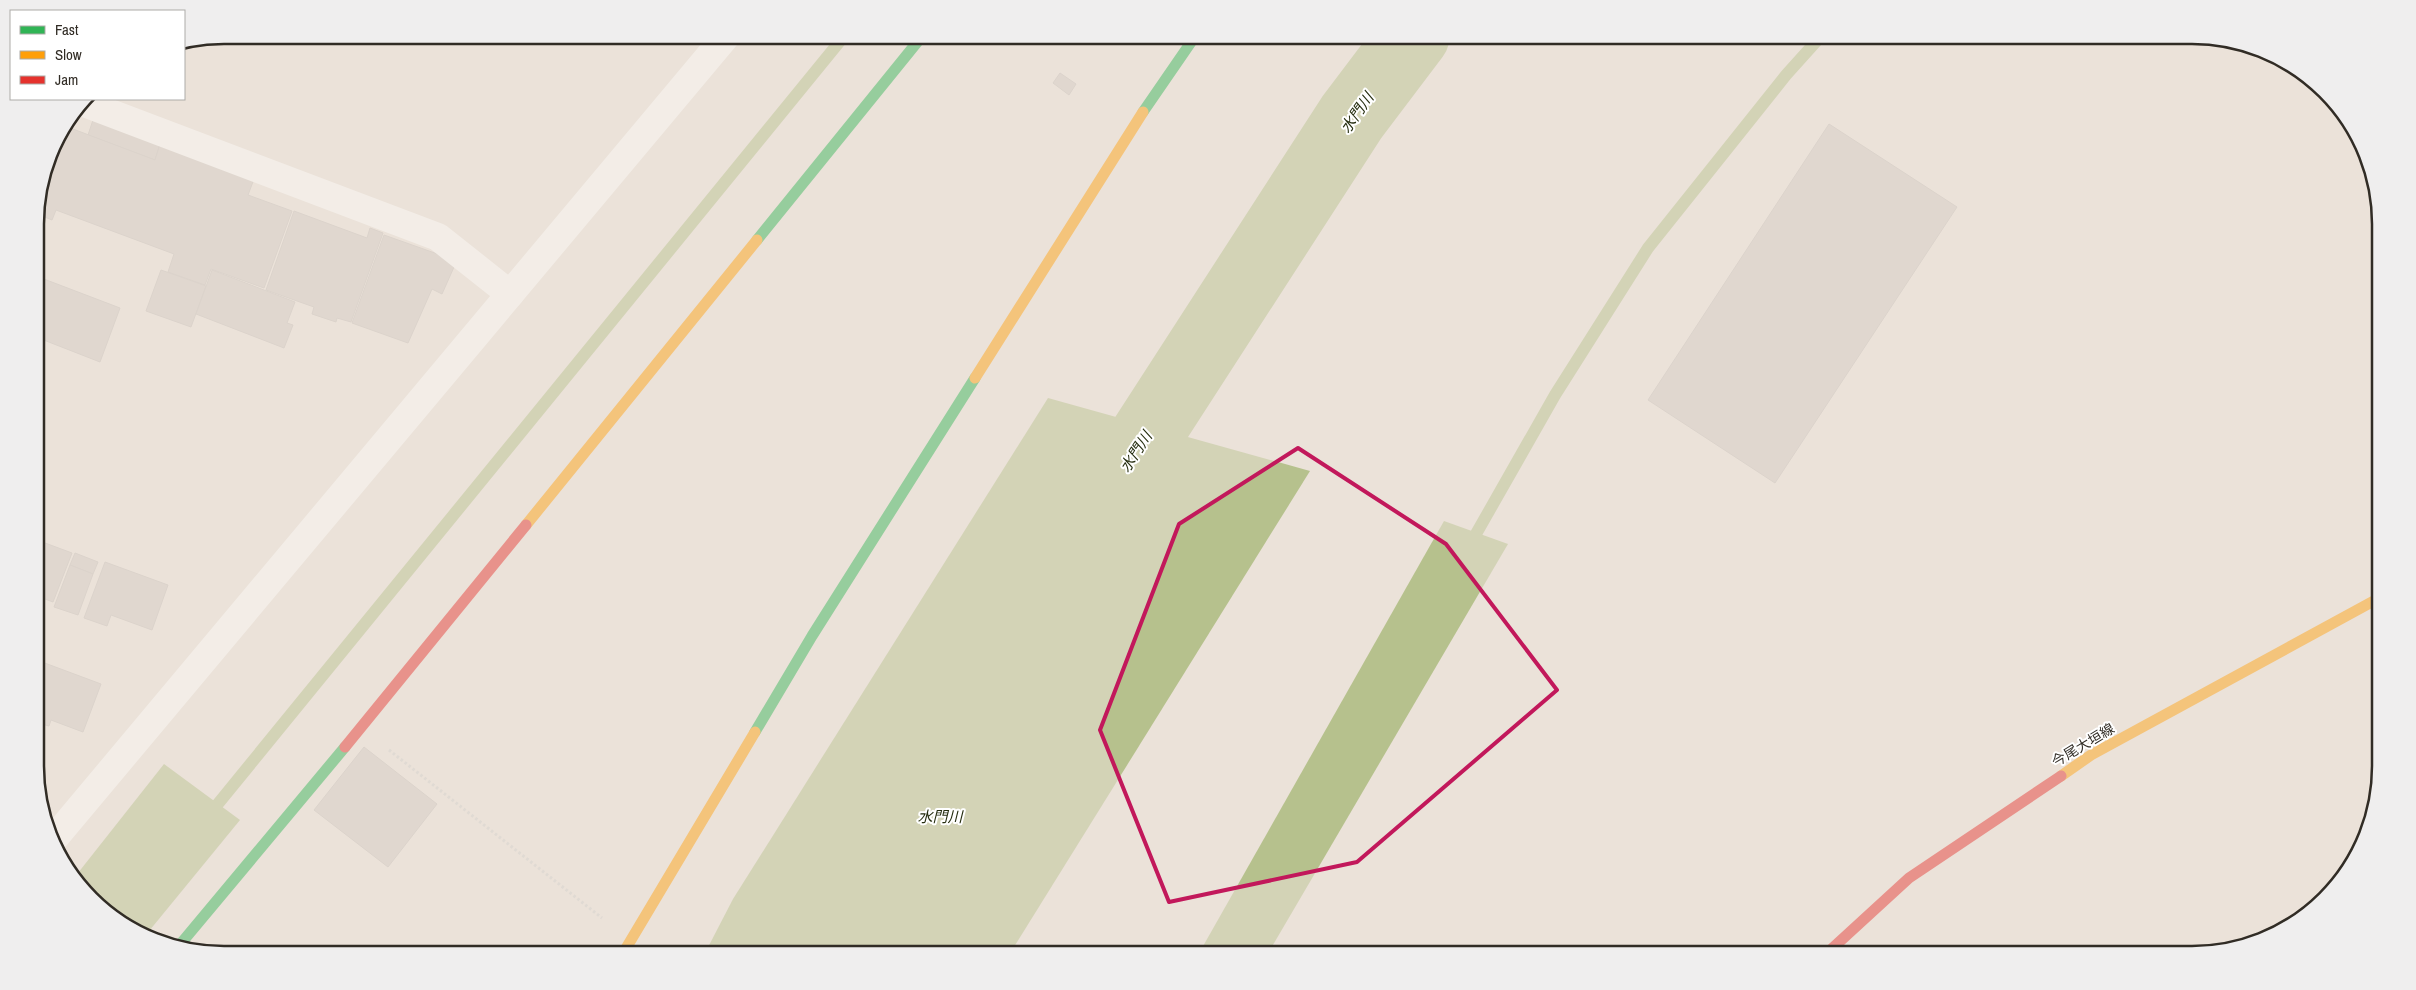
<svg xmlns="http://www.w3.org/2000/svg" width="2416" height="990" font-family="'Archivo Narrow','Noto Sans JP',sans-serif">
	<rect width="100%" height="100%" fill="#ebe2d9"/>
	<g fill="#b6c18d">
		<polygon points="1048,398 1310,471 1009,955 704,955 733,899"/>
		<polygon points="1444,521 1508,544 1267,955 1198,955"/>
		<path d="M 164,764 L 240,820 L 145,936 C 117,922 91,904 74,878 Z"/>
	</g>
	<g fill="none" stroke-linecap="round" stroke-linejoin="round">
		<g stroke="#b6c18d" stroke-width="12">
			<polyline points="1468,548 1555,395 1648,248 1786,75 1822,35"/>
			<polyline points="208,816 845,35"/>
		</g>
		<polyline stroke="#b6c18d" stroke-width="72" points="1098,510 1352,117 1414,35"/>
	</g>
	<g fill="#d3cbc4" stroke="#c9c1bb">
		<polygon points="1060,73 1076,84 1069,95 1053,83"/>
		<polygon points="93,120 160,144 155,160 88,135"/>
		<polygon points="1829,124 1957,207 1775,483 1648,400"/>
		<polygon points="65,126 155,160 160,144 254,179 248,195 292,211 264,288 211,269 205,285 168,272 174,254 56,210 52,220 35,213 55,140"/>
		<polygon points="294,211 367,238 370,228 383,233 351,322 337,318 336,322 312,314 314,307 266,290"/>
		<polygon points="384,235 446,257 454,267 442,294 432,289 408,343 352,323"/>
		<polygon points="161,270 206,286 191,327 146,311"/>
		<polygon points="212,270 295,302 287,323 293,325 284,348 196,314"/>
		<polygon points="36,276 120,308 100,362 36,337"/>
		<polygon points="37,540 72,553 53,602 37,596"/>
		<polygon points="75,553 98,562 93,574 70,565"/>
		<polygon points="105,562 168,585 152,630 111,615 107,626 84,618"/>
		<polygon points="70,565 93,574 78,615 54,607"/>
		<polygon points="42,662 101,684 83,732 51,720 49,726 38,723 38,672"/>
		<polygon points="364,747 437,804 388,867 314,810"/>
	</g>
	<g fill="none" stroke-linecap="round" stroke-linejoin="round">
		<polyline stroke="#d2d0cd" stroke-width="3" stroke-dasharray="2.5 2.5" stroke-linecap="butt" points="389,750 602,918"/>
		<g stroke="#fcfbf9" stroke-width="28">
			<polyline points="84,103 438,237 510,294"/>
			<polyline points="52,841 727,35"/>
		</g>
		<g stroke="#30b455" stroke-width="11">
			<polyline points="1143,112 1196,35"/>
			<polyline points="757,240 923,35"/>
			<polyline points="755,732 812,636 975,378"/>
			<polyline points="178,947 345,747"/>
		</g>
		<g stroke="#ff9f0a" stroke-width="11">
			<polyline points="975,378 1143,112"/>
			<polyline points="526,525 757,240"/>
			<polyline points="2061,776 2091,755 2381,597"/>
			<polyline points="622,955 755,732"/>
		</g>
		<g stroke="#e5322d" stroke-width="11">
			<polyline points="345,747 526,525"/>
			<polyline points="1825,955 1909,878 2061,776"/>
		</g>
	</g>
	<path d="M0 0H2416V990H0ZM 1298,448 L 1446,544 L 1557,690 L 1357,862 L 1169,902 L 1100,730 L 1179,524 Z" fill="#ebe2d9" fill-opacity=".55" fill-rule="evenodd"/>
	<path fill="none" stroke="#c2185b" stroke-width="4" stroke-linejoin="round" d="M 1298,448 L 1446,544 L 1557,690 L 1357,862 L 1169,902 L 1100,730 L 1179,524 Z"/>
	<g text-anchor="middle" stroke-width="4" stroke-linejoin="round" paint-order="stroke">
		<g font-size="14" fill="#312c25" stroke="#fff">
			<text transform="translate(2083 745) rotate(-31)" y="5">今尾大垣線</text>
		</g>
		<g font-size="15" font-style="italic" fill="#252d0f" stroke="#fff">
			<text transform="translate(1357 113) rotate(-55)" y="5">水門川</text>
			<text transform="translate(1136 452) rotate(-57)" y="5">水門川</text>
			<text x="940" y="822">水門川</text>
		</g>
	</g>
	<path d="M0 0H2416V990H0ZM224 44H2192A180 180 0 0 1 2372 224V766A180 180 0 0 1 2192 946H224A180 180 0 0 1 44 766V224A180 180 0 0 1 224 44Z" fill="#efeeee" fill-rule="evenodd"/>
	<path fill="none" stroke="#312c25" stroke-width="2.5" d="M224 44H2192A180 180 0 0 1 2372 224V766A180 180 0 0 1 2192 946H224A180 180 0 0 1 44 766V224A180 180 0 0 1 224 44Z"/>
	<rect x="10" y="10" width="175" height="90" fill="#ffffff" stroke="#adaba8"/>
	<rect x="20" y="26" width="25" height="8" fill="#30b455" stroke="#adaba8"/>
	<text x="55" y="35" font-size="15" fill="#312c25">Fast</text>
	<rect x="20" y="51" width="25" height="8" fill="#ff9f0a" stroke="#adaba8"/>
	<text x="55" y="60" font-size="15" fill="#312c25">Slow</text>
	<rect x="20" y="76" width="25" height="8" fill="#e5322d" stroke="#adaba8"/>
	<text x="55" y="85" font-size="15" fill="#312c25">Jam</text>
</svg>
